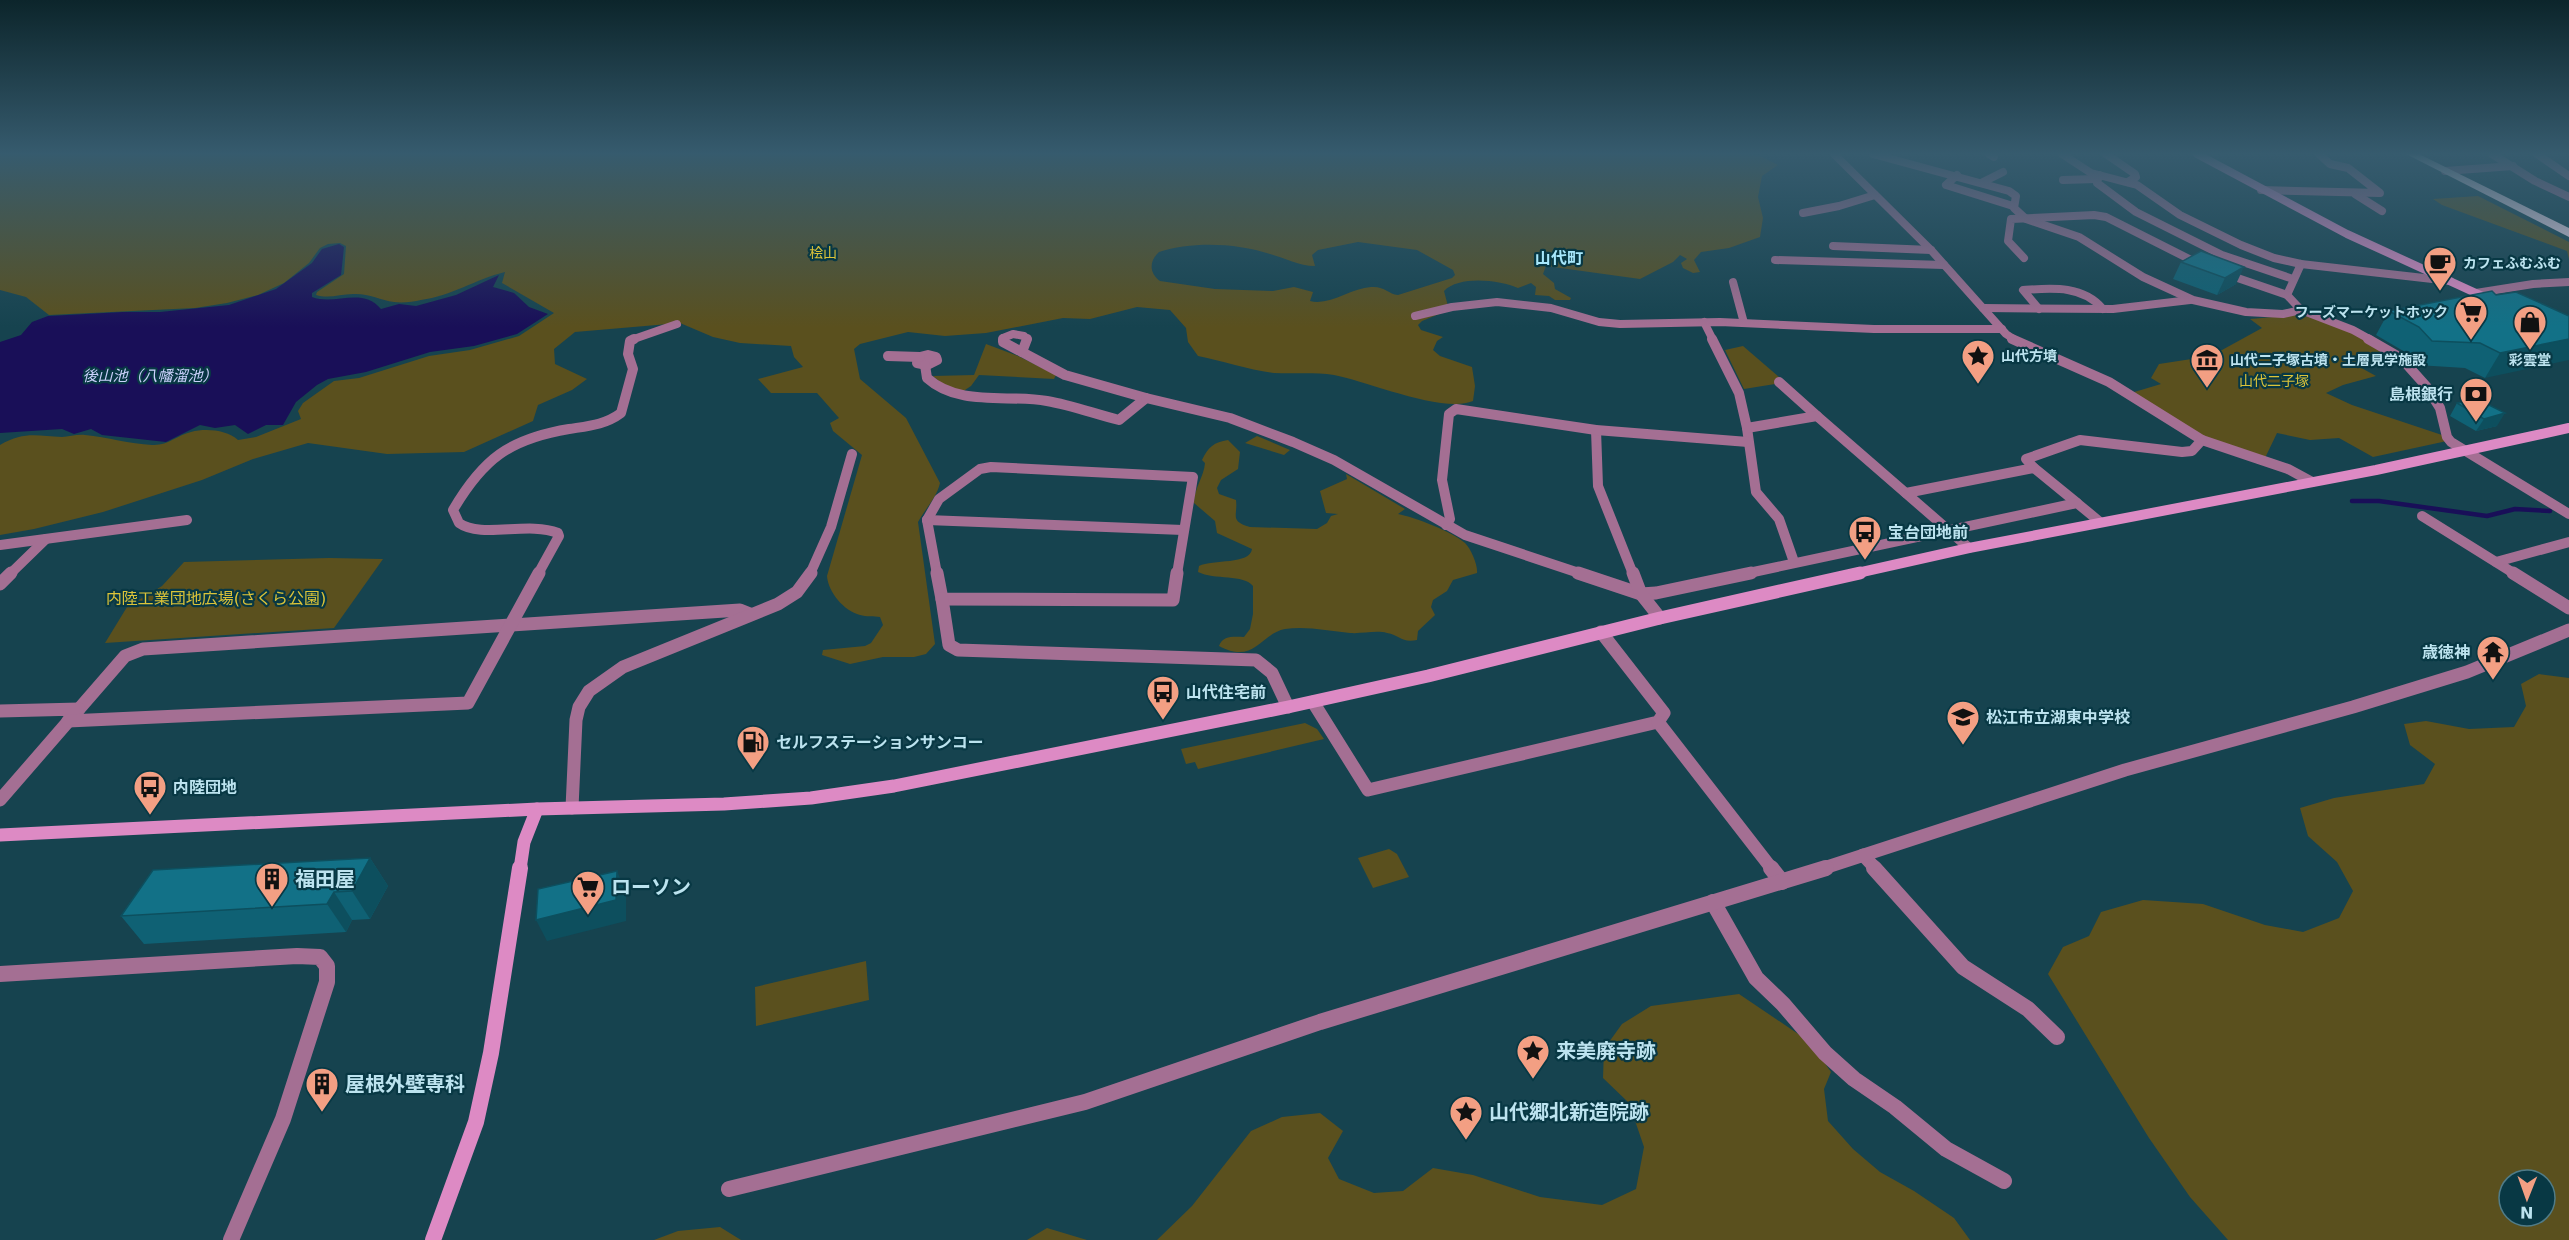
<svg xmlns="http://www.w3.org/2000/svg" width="2569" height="1240" font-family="'DejaVu Sans','Noto Sans JP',sans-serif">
	<rect width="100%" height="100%" fill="#16434f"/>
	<g fill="#5a501e" fill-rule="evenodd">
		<path d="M 0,154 L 1746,154 L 1760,156 L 1778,165 L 1762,176 L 1758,197 L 1763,218 L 1760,237 L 1729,248 L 1701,252 L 1694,260 L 1700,272 L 1693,273 L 1683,268 L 1681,263 L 1687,259 L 1680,255 L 1673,262 L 1640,279 L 1546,266 L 1543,274 L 1554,283 L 1555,289 L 1571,298 L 1570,300 L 1555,300 L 1549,296 L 1535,295 L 1536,287 L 1531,283 L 1518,288 C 1500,280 1459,275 1444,291 L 1449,310 L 1422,321 L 1418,325 L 1421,330 L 1443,337 L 1437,341 L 1433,350 L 1440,356 L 1472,367 L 1475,386 L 1473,401 C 1443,414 1367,381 1334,375 C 1315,372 1294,374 1274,373 C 1249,370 1223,361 1198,356 L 1188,342 L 1186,328 L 1170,310 L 1137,307 L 1090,319 L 1063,318 L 986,333 L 945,336 L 908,332 L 860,344 L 854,349 L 860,379 L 906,418 L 940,483 C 937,497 925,509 918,522 L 935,644 L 926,654 L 914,657 L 883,657 L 850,664 L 822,655 L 823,650 L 865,646 L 871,643 L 883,625 L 880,617 C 874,616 866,617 860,615 C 844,611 828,592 827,576 L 862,455 L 833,431 L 830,423 L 839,418 L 817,393 L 771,393 L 758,379 L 803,367 L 794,357 L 791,346 L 740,343 L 713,337 L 680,323 L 575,332 L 554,349 L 555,364 L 587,379 L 572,390 L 538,405 L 533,421 L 464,452 L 387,454 L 308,443 L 253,459 L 202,480 L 103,512 L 34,529 L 0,535 L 0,445 C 24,431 37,436 62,437 C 69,437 77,434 85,435 C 107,437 130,444 152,445 C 168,446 177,435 191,432 C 206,428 227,430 238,440 L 256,437 L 301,419 L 298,411 L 303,403 L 334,381 L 359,378 L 429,356 L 470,350 L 519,336 L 554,313 L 502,283 L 505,272 C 476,279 451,296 421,300 C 413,302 402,303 394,302 C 380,300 368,293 353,294 C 340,294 329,299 316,295 L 317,292 L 344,274 L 346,246 L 340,243 L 328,244 L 320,248 L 309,263 L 284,283 L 258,295 L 227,303 L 195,308 L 49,315 L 26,297 L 0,290 ZM 1358,242 L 1417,250 L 1453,270 L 1455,275 L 1452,278 L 1398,295 C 1388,294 1385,286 1371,287 C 1351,288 1330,306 1310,301 L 1313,292 L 1294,287 L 1273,291 L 1215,289 L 1160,281 C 1149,273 1149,261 1159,252 C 1192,241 1237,243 1270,254 C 1285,258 1299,266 1315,266 L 1312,255 L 1318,250 Z"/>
		<polygon points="2478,196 2569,242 2569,259 2567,251 2442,205 2433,199"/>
		<path d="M 2297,315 C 2336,319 2370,343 2402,363 L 2356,365 L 2376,376 L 2343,385 L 2326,393 L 2352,405 L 2442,435 L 2447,441 L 2373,457 L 2339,438 L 2310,440 L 2277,433 L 2265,458 L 2200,437 L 2131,393 L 2161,384 L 2151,378 L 2159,364 L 2198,358 L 2222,350 L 2262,328 L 2250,319 Z"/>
		<polygon points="986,344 1018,356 1056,375 1054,379 979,375 971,386 962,392 946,387 933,376 974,375"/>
		<polygon points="1743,346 1779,377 1775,384 1744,389 1725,350"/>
		<polygon points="1257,436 1290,450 1284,455 1245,443"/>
		<path d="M 1228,440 L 1240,452 L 1238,469 L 1221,480 L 1217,488 L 1219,494 L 1236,500 C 1238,516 1229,521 1250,527 L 1317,529 L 1327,523 L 1331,516 L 1338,514 L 1326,513 L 1320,491 L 1347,479 L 1346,474 L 1405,509 L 1398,514 C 1414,517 1453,532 1465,543 C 1471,549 1478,565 1477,573 L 1453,580 L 1447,591 L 1433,600 L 1431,607 L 1435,615 L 1418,631 L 1417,640 C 1401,643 1400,635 1387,633 C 1376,630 1362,634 1350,633 C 1329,631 1307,626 1285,629 C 1260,634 1254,665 1219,646 C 1223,635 1234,637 1244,637 L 1250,629 L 1253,614 L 1253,586 C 1244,574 1214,580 1198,572 L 1199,566 C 1213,559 1250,565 1252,549 L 1217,533 L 1215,521 L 1194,503 C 1194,488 1204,477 1205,463 L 1202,460 C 1208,447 1214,442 1228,440 Z"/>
		<polygon points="329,558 383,559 334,628 105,643 127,607 162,586 184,562"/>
		<path d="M 2539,674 L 2569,678 L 2569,1240 L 2228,1240 L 2190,1197 L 2149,1138 L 2048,974 L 2063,947 L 2089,936 L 2101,912 L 2143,900 L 2203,904 L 2265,925 L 2303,932 L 2339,918 L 2353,891 L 2337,862 L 2308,836 L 2300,808 L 2334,798 L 2424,784 L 2435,764 L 2410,745 L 2404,724 L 2426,721 L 2469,729 L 2514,727 L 2526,706 L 2521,684 ZM 2509,1180 L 2545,1180 L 2545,1216 L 2509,1216 Z"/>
		<polygon points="1305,723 1317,729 1324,739 1198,769 1195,762 1186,764 1181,749"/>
		<polygon points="1389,849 1397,854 1409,877 1373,888 1358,858"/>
		<polygon points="866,961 869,1000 756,1026 755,987"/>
		<polygon points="1739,994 1810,1042 1831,1072 1824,1089 1828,1121 1853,1149 1880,1172 1914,1191 1954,1218 1970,1240 1157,1240 1192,1206 1251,1131 1282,1117 1320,1113 1343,1131 1328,1158 1339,1179 1374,1193 1403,1191 1433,1168 1473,1175 1540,1197 1602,1205 1636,1189 1644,1147 1629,1103 1603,1078 1604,1049 1622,1024 1651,1006"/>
		<polygon points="720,1227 741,1240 654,1240 678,1231"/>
		<polygon points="1047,1228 1087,1240 1027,1240"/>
	</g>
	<path fill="#190f58" d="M 339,244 L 344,247 L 341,275 L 312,293 L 312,297 C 335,306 362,286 381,309 L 399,304 L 416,306 L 456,295 L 499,275 L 493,287 L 514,293 L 529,307 L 548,314 L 517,334 L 474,346 L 430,352 L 366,372 L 328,379 L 317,385 L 296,402 L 283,425 L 266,425 L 248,434 L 235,425 L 215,428 L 200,425 L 166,442 L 102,435 L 91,429 L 74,434 L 62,429 L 0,433 L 0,342 L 21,335 L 32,322 L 48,316 L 123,312 L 160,312 L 229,305 L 276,289 L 312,263 L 322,249 Z"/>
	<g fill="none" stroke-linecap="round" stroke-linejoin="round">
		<polyline stroke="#190f58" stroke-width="4.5" points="2352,501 2379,501 2487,516 2515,509 2550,511"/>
		<g stroke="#a46f93" stroke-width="8">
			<polyline points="1834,154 1931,250 2006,334 2015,340"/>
			<polyline points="1873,154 2009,191 2016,196 2014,208 2026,219 2079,237 2143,277 2193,300 2246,312 2283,314 2301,310"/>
			<polyline points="1989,154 1994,157"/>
			<polyline points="2062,154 2091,173 2137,185 2180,215 2241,245 2274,258 2301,264 2450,281"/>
			<polyline points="2106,154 2135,174 2136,177 2128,182"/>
			<polyline points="2492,154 2535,181 2569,197"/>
			<polyline points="2537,154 2569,176"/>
			<polyline points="2445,171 2513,166"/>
			<polyline points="1957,175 1946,185 2013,206"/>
			<polyline points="2099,175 2097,183 2136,212 2222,255 2293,279"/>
			<polyline points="2063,180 2096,179"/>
			<polyline points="1983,182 2003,172"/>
			<polyline points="2261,190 2380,193 2348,168 2330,164 2319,154"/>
			<polyline points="2355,194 2382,211"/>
			<polyline points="1803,213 1839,206 1875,195"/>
			<polyline points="1833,246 1931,250"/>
			<polyline points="2024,258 2008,241 2011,219 2094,215 2106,217 2201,265"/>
			<polyline points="1775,260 1944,265"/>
			<polyline points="2301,264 2287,295 2301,310 2353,330 2371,340"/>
			<polyline points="2223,273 2287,295"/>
			<polyline points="1733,282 1744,323"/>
			<polyline points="2476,293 2533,284 2569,282"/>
			<polyline points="1983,308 2113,309 2190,300"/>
			<path d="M 2039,309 L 2023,290 C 2052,288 2083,285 2103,309"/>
			<polyline points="1415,316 1452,307 1497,302 1551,308 1599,322 1620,324 1720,322 1874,329 2002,329"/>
			<polyline points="1704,322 1713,340"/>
			<polyline points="631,340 677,324"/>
			<polyline points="1003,340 1003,338 1013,334 1024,336 1027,340"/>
		</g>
		<g stroke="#a46f93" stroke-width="10">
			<polyline points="1712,339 1739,393 1747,428 1756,492 1779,519 1794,562"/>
			<polyline points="2012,339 2109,382 2202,440 2288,469 2312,482"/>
			<polyline points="2368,339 2401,358 2426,386 2440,408 2447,437 2451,442 2569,514"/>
			<polyline points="1022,352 1027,339"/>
			<polygon points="928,355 936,357 937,360 927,365 917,363 920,357"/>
			<polyline points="888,356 920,357"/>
			<path d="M 925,365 L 927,378 C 959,407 1008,394 1047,401 C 1071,405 1095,414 1119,420 L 1146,398 L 1065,375 L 1003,342 L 1003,339"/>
			<polyline points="1779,382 1817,416"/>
			<polyline points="1146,398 1230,418 1293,442 1334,460 1465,535 1582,574"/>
			<polyline points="1747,428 1817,416 1969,548"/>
			<polyline points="1596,430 1598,486 1633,574"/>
			<polyline points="2034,468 2026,459 2080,440 2182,452 2192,451 2202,440"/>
			<polyline points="1906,493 2034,468 2077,503"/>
			<polyline points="2422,516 2515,574"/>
			<polyline points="927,520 1183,530"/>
			<polyline points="927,520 937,574"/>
			<polyline points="927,520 939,499 980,469 991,467 1193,477 1177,574"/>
			<polyline points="1446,525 1450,519 1442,480 1449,414 1456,409 1596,430 1748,442"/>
			<polyline points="0,545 187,520"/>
			<polyline points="2496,562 2569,542"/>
			<polyline points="10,574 46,539"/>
			<path d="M 538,574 L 559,536 L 558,533 C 528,521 481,539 459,523 L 453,510 C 483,459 509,439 569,429 C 588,426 605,425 621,413 L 633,369 L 628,354 L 630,341 L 634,339"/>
			<polyline points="810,574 831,527 852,454"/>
			<polyline points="1744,574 2077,503 2100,522"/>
		</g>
		<g stroke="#a46f93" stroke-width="13">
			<polyline points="937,573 942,599 1173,600 1177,573"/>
			<polyline points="1578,573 1641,594 1656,593 1751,573"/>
			<polyline points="1633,573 1641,594 1660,618"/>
			<polyline points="2513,573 2569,608"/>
			<polyline points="0,584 11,573"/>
			<polyline points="942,599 949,645 958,650 1256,660 1272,673 1288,707"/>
			<polyline points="1313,702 1368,790 1658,722 1664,713 1601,632"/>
			<polyline points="79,709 125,656 143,649 740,610 750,614"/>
			<polyline points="0,711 79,709 0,800"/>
			<polyline points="68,721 468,703 539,573"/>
			<polyline points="1658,722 1772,869"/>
			<polyline points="572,808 576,720 579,707 589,691 623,667 778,604 797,592 811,573"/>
			<polyline points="1863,855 1876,869"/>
			<polyline points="1821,869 2125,770 2353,707 2467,672 2569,630"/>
		</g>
		<g stroke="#a46f93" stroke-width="16">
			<polyline points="1771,868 1782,882"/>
			<polyline points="1874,868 1963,967 2028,1009 2057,1037"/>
			<polyline points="1713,902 1756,978 1783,1004 1825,1053 1854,1079 1895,1107 1946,1149 2004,1181"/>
			<polyline points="0,974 297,956 320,957 327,966 327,982 283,1119 231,1240"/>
			<polyline points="729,1189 1085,1102 1320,1022 1826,868"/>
		</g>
		<polyline stroke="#dd8ac4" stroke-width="8" points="2197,154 2347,234 2491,300"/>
		<polyline stroke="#dd8ac4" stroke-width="10" points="1853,574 1969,548 2376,470 2569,428"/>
		<g stroke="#dd8ac4" stroke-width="13">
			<polyline points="0,835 537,809 724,804 811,798 894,786 1288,707 1428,676 1660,618 1860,573"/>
			<polyline points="520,869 524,842 537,809"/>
		</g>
		<polyline stroke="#dd8ac4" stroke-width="16" points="433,1240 476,1122 491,1053 520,868"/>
		<polygon fill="#f5dbeb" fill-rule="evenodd" points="2406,154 2419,154 2569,228 2569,237"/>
	</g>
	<g fill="#0f6174">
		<polygon points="2201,251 2236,284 2217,295 2173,279 2181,262"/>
		<polygon points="2496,295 2569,316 2485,378 2465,368 2417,365 2405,352 2376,335 2389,311"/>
		<polygon points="2457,403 2497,426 2476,431 2450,416"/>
		<polygon points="370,858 388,886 370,919 352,920 346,932 144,944 121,916"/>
	</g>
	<g fill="#0d4f5e">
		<polygon points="2244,267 2236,284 2217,295 2225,278"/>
		<polygon points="2569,339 2569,360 2485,378 2500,353"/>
		<polygon points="2505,413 2497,426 2476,431 2484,419"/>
		<polygon points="370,858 388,886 370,919 352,891"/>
		<polygon points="617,871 626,892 626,921 547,941 536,920"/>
		<polygon points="334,892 352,920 346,932 327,904"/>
	</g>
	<g fill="#127187" stroke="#0d4f5e" stroke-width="1.5">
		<polygon points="2201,251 2244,267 2225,278 2181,262"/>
		<polygon points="2492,291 2496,295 2516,292 2569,316 2569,339 2500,353 2480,343 2432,341 2419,327 2389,311"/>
		<polygon points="2477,399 2505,413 2484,419 2457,403"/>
		<polygon points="370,858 352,891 334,892 327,904 121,916 153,870"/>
		<polygon points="617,871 616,900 536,920 538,889"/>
	</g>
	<linearGradient id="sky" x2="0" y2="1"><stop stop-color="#0c252b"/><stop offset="0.47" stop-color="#365b6e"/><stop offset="1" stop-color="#365b6e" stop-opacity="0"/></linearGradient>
	<rect width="2569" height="327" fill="url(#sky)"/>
	<defs>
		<g id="cafe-pin" transform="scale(1.725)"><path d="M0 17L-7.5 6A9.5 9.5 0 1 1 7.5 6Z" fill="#f39f83" stroke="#083844"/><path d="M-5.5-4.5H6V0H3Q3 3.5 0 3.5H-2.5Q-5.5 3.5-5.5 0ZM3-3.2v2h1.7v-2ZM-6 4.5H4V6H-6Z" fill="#111"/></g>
		<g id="supermarket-pin" transform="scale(1.725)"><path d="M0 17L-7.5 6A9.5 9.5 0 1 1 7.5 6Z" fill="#f39f83" stroke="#083844"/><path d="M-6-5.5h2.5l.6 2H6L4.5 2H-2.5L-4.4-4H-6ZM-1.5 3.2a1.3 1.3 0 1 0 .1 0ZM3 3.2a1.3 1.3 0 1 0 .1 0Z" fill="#111"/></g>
		<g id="shop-pin" transform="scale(1.725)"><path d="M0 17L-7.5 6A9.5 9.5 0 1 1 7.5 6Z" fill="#f39f83" stroke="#083844"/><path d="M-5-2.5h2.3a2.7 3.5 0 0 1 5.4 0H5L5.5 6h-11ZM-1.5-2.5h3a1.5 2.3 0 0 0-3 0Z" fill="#111"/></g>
		<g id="sight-pin" transform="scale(1.725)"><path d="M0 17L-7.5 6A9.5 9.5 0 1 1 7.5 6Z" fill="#f39f83" stroke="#083844"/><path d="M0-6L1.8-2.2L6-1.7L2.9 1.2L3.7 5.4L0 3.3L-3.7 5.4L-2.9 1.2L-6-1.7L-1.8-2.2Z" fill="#111"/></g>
		<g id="museum-pin" transform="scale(1.725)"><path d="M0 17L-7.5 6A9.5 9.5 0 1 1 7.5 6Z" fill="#f39f83" stroke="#083844"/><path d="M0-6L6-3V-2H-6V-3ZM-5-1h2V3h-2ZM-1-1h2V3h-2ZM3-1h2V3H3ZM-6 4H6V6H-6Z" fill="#111"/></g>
		<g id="bank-pin" transform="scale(1.725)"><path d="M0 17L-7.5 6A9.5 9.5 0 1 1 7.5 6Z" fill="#f39f83" stroke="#083844"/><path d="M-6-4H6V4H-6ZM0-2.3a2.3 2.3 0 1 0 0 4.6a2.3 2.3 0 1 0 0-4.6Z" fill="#111"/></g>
		<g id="bus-pin" transform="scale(1.725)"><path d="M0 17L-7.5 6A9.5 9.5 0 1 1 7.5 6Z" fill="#f39f83" stroke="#083844"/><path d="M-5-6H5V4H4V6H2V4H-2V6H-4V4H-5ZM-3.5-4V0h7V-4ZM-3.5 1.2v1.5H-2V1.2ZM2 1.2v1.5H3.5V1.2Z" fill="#111"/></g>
		<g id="temple-pin" transform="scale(1.725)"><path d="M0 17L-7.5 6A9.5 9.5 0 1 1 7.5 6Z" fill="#f39f83" stroke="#083844"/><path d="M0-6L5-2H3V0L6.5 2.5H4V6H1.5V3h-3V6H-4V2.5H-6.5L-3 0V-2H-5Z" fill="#111"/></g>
		<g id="school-pin" transform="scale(1.725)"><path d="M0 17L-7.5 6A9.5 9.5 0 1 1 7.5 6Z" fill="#f39f83" stroke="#083844"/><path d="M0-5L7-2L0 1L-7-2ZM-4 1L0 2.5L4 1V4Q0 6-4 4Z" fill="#111"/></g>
		<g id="fuel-pin" transform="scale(1.725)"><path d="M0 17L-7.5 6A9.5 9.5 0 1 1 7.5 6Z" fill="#f39f83" stroke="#083844"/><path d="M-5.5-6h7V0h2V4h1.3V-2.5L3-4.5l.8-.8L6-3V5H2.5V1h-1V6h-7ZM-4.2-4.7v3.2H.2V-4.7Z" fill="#111"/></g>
		<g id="building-pin" transform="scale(1.725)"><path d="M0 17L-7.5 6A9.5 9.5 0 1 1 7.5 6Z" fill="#f39f83" stroke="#083844"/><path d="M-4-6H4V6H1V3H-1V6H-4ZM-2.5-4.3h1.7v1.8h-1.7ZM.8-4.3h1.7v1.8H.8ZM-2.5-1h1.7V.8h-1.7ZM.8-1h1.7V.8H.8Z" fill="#111"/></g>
	</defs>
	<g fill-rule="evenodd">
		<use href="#cafe-pin" x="2440" y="263"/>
		<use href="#supermarket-pin" x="2471" y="312"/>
		<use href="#shop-pin" x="2530" y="322"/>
		<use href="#sight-pin" x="1978" y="356"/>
		<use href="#museum-pin" x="2207" y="360"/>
		<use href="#bank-pin" x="2476" y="394"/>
		<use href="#bus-pin" x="1865" y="532"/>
		<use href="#temple-pin" x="2493" y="652"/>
		<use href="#bus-pin" x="1163" y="692"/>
		<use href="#school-pin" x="1963" y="717"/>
		<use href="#fuel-pin" x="753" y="742"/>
		<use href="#bus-pin" x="150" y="787"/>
		<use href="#building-pin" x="272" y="879"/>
		<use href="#supermarket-pin" x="588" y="887"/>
		<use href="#sight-pin" x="1533" y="1051"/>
		<use href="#building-pin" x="322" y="1084"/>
		<use href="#sight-pin" x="1466" y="1112"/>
	</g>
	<g text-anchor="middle" stroke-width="4.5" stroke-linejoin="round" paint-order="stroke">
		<g font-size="14" fill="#dbc339" stroke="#083844">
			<text x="823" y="258">桧山</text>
			<text x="2274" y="386">山代二子塚</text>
		</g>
		<g font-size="14" font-weight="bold" fill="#bce3ef" stroke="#083844" text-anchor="start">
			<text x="2463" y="268">カフェふむふむ</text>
			<text x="2448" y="317" text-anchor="end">フーズマーケットホック</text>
			<text x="2001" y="361">山代方墳</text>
			<text x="2230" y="365">山代二子塚古墳・土層見学施設</text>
			<text x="2530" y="365" text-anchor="middle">彩雲堂</text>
		</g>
		<g font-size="15" font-style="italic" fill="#cbd1fc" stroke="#083844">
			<text x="150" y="381">後山池（八幡溜池）</text>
		</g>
		<g font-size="16" font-weight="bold" fill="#a7e7fb" stroke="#083844">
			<text x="1559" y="264">山代町</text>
		</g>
		<g font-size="16" font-weight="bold" fill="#bce3ef" stroke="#083844" text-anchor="start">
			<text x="2453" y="400" text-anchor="end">島根銀行</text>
			<text x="1888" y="538">宝台団地前</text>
			<text x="2470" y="658" text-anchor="end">歳徳神</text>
			<text x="1186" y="698">山代住宅前</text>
			<text x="1986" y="723">松江市立湖東中学校</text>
			<text x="776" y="748">セルフステーションサンコー</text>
			<text x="173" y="793">内陸団地</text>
		</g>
		<g font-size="16" fill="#dbc339" stroke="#083844">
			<text x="216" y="604">内陸工業団地広場(さくら公園)</text>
		</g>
		<g font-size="20" font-weight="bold" fill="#bce3ef" stroke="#083844" text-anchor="start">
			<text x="295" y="886">福田屋</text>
			<text x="611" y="894">ローソン</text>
			<text x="1556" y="1058">来美廃寺跡</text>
			<text x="345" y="1091">屋根外壁専科</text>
			<text x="1489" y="1119">山代郷北新造院跡</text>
		</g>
	</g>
	<g transform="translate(2527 1198) rotate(181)"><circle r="28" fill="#083844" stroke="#507c88" stroke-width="1.5"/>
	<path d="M0-4.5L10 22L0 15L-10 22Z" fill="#f39f83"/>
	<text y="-9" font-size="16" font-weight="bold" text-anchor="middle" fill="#bce3ef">N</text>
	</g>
</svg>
